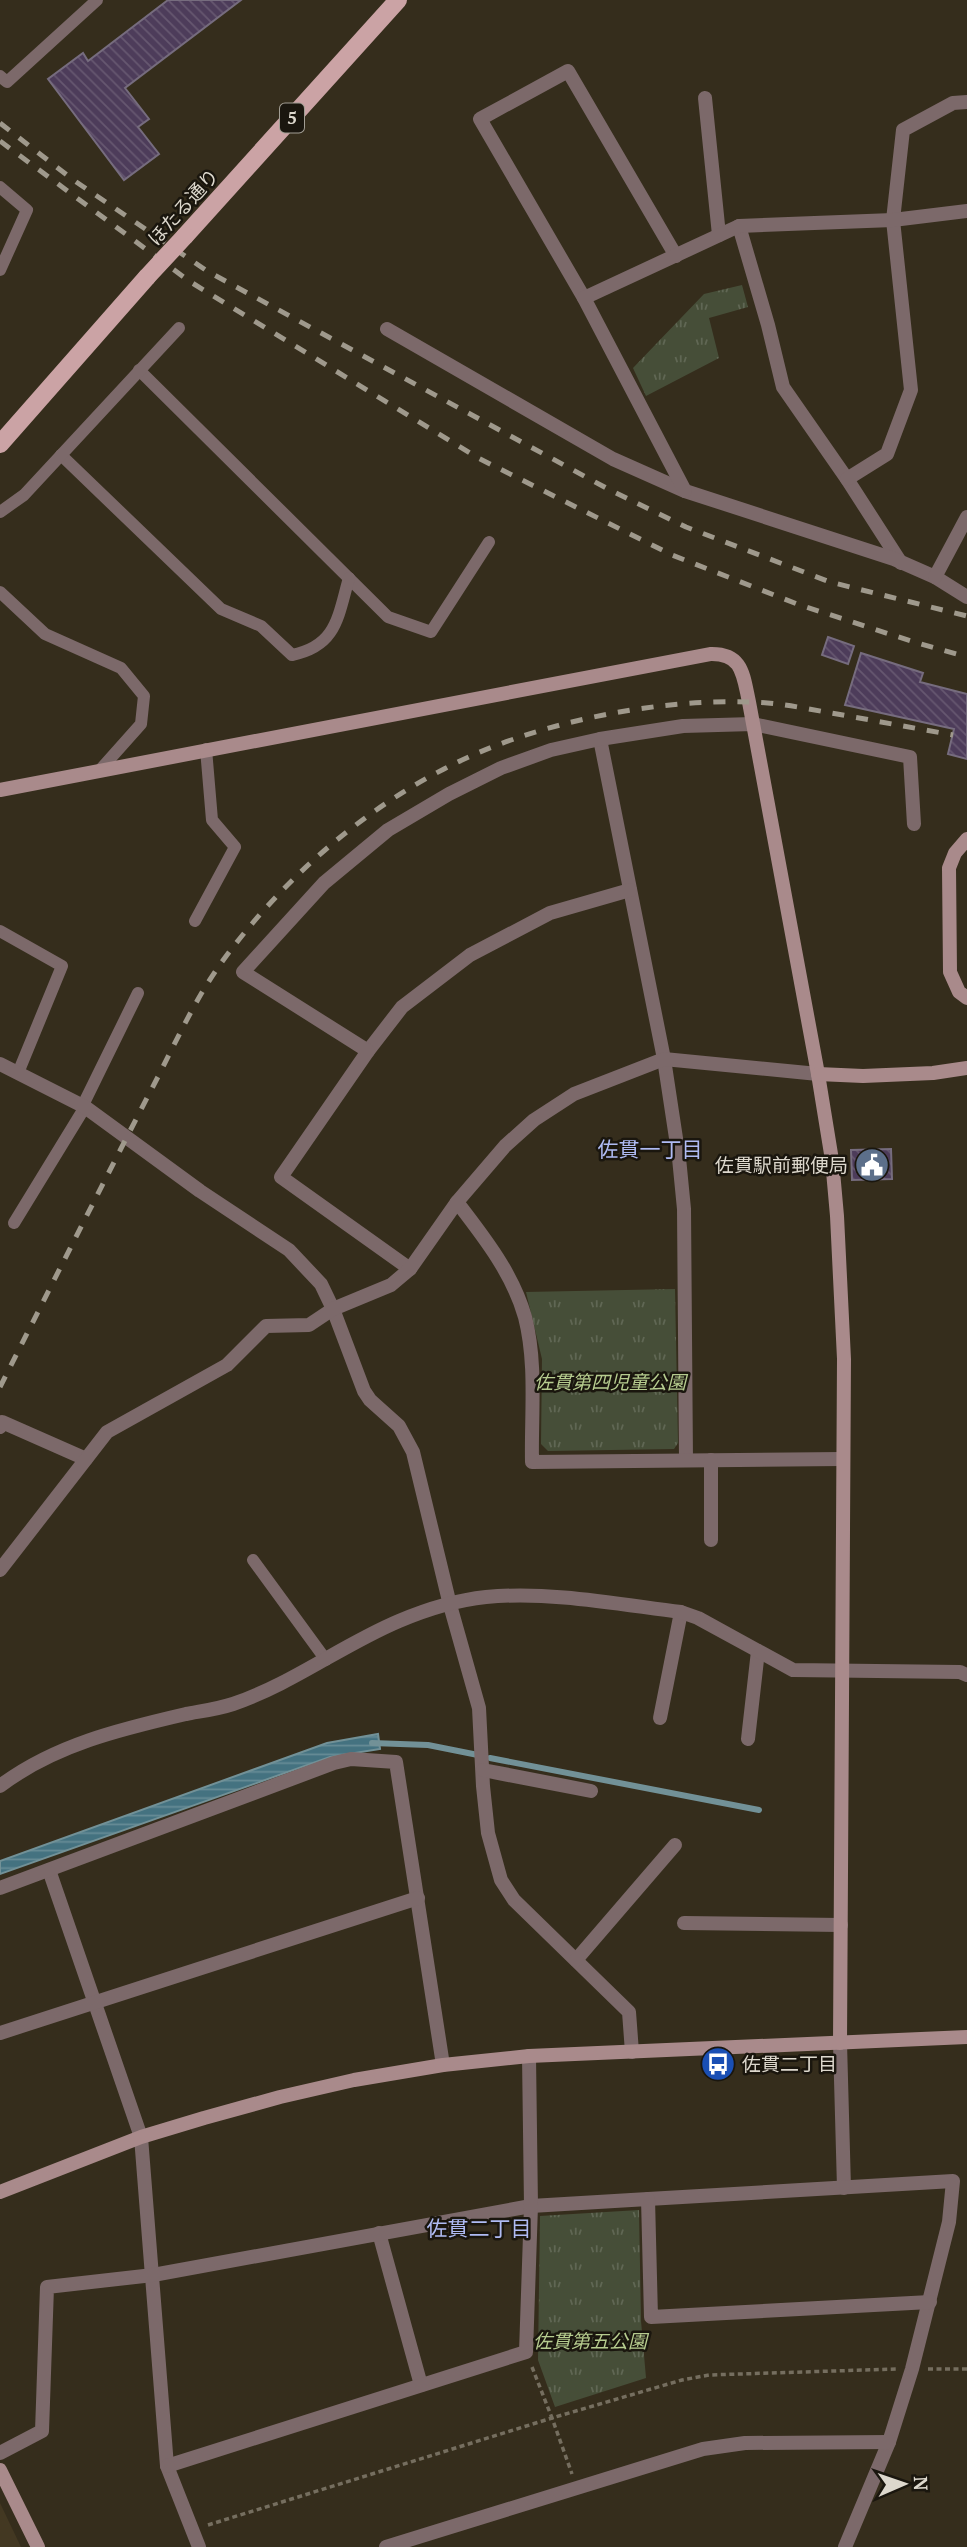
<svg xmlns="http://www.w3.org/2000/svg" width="967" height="2547" font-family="'PT Serif','Noto Sans JP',serif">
	<defs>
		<pattern id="park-tufts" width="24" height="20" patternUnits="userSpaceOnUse" patternTransform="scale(1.75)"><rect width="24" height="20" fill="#464e38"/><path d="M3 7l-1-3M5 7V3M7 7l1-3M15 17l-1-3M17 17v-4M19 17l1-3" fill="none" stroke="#606754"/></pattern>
		<pattern id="water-rules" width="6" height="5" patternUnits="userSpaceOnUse" patternTransform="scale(1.75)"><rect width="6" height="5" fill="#447280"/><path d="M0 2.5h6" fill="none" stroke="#678c96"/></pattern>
		<pattern id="building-back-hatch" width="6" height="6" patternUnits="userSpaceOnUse" patternTransform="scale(1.75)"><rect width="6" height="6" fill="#4d3c5a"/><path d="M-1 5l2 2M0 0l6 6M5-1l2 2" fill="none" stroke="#665770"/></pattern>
	</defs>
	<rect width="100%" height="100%" fill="#352d1c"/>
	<polygon fill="#433822" points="0,2503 21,2547 0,2547"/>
	<g fill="url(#park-tufts)">
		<polygon points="742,285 748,307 709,318 719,358 646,396 633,368 704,294"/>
		<polygon points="675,1289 678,1443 674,1449 548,1451 541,1444 542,1359 526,1292"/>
		<polygon points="639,2210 641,2321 646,2378 555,2407 538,2360 540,2216"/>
	</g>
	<polygon fill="url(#water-rules)" stroke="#729197" stroke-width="2" points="378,1734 380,1749 330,1757 0,1874 0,1861 327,1743"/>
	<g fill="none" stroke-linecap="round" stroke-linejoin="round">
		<g stroke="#729197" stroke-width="6">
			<polyline points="372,1743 428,1745 478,1755"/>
			<polyline points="490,1758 759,1810"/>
		</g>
	</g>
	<g fill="url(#building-back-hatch)" stroke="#766c7e" stroke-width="2">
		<polygon points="168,0 241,0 125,88 149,119 138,127 159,154 124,180 48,79 83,53 88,61"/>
		<polygon points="828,637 854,646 848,664 822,655"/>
		<polygon points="861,653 923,673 920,682 967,694 967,759 948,754 954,729 845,705"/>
		<polygon points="891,1149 892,1179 852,1180 851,1150"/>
	</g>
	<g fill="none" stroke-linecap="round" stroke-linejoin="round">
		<g stroke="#756e5f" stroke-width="3.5" stroke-dasharray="5 3.5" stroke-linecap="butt">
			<polyline points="532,2367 552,2418 682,2380 709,2375 896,2369"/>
			<polyline points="928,2369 967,2369"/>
			<polyline points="208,2525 552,2418 572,2474"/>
		</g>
		<g stroke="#7c696a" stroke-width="12">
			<polyline points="0,76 7,82 97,0"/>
			<polyline points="0,187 27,210 0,270"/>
			<polyline points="139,370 388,617 431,632 489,542"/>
			<path d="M 61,455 L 221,609 L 261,626 L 292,655 C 337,646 338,616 349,578"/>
			<polyline points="0,512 24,495 179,328"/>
			<polyline points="0,592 45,634 121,668 144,696 141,724 100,770"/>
			<polyline points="195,921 235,847 212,820 206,749"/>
			<polyline points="0,931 62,966 18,1073"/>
			<polyline points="83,1105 138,993"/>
			<polyline points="14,1223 85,1107"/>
			<polyline points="253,1560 326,1660"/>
		</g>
		<g stroke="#7c696a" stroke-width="14">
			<polyline points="705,98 719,235"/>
			<polyline points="739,226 768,325 783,387 847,479 901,563"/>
			<polyline points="584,298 480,119 568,71 676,256"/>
			<polyline points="387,329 613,459 685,491 894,559 935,577 967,597"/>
			<polyline points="847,479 887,454 911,390 893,220 903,130 953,103 967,102"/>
			<polyline points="685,491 584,298 739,226 893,220 967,211"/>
			<polyline points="935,577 967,517"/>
			<polyline points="600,739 664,1059 679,1158 684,1209 686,1460"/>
			<polyline points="368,1051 402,1007 470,955 550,913 630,890"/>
			<polyline points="0,1064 85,1107 200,1191 289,1250 321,1284 333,1309 364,1391 370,1400 399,1426 413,1452 450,1605 479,1708 483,1786 488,1833 501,1880 514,1900 629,2012 632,2052"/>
			<path d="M 457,1202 C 484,1237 513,1274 525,1317 C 537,1364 531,1415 532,1462 L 842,1459"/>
			<polyline points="410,1269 281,1177 368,1051 243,972 324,883 388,830 449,794 501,768 551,750 600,739 683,726 753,724 910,757 914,824"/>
			<polyline points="0,1427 2,1422 86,1459"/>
			<polyline points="711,1540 711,1460"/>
			<polyline points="0,1570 107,1432 227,1365 266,1326 309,1325 333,1309 391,1285 410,1269 457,1202 505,1146 534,1120 574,1094 664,1059 818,1074"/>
			<polyline points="660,1718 681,1612"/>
			<polyline points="748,1739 758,1651"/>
			<polyline points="483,1770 591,1791"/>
			<path d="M 0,1786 C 54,1745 121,1729 186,1714 C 202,1711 218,1709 233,1704 C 292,1684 342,1645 399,1621 C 425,1610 457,1600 486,1597 C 550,1591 617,1604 681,1612 L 698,1618 L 793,1670 L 960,1672 L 967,1675"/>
			<polyline points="49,1870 141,2137 167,2466 199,2547"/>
			<polyline points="0,1888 334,1763 351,1759 396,1762 443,2065"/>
			<polyline points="684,1923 841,1925"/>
			<polyline points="576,1960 675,1845"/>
			<polyline points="0,2033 418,1898"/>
			<polyline points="840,2043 844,2188"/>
			<polyline points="648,2199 953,2181 949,2222 912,2369 889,2442 845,2547"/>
			<polyline points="379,2233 421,2385"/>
			<polyline points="0,2453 42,2431 47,2287 153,2275 531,2206 648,2199 651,2317 930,2302"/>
			<polyline points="167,2466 526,2352 531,2206 529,2056"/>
			<polyline points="386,2547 703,2449 745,2443 889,2442"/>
		</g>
		<g stroke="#a98a8b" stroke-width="14">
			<path d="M 0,790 L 710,654 C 743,653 743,675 749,702 L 818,1074 L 832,1160 L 837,1216 L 844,1359 L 840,2043"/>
			<polyline points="967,839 955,853 949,868 950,972 959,992 967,998"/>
			<polyline points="818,1074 863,1076 933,1073 967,1068"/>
			<polyline points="0,2192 141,2137 204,2118 280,2097 354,2080 443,2065 529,2056 967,2037"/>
			<polyline points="0,2470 38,2547"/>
		</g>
		<g stroke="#cba3a5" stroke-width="18">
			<polyline points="185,236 398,0"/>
			<polyline points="0,444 147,277"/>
		</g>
		<g stroke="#9f998c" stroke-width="5" stroke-dasharray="12 12" stroke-linecap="butt">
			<polyline points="0,123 72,179 207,271 608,489 686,527 830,582 967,616"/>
			<polyline points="0,141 189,281 478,458 672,555 797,604 914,642 967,657"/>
			<path d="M 0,1387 C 49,1290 98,1193 148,1096 C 172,1051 193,1001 224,959 C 281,882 358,813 444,769 C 529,724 651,699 747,702 C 777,702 808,709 837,714 C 876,721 914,728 953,735"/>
		</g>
		<polyline stroke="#cba3a5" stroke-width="18" points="147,277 185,236"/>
	</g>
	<defs>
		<g id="civic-disc" transform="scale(1.75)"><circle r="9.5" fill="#5c6f8a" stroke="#1a160e"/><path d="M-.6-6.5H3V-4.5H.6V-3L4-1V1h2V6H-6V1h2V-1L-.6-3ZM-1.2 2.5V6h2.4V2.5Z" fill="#fff"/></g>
		<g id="bus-disc" transform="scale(1.75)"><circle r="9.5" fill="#1a4fb4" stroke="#1a160e"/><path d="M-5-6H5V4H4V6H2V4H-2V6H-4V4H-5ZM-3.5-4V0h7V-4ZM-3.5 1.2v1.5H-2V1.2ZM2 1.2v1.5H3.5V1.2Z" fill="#fff"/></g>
	</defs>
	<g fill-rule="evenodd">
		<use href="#civic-disc" x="872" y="1165"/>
		<use href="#bus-disc" x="718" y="2064"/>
	</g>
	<g text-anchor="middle" stroke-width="5" stroke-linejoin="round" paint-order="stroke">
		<rect fill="#1a160e" stroke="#a29e94" stroke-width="2" x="280" y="103.5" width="24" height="29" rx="5"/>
		<g font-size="18" font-weight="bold" fill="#ddd8cd">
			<text x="292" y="124">5</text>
		</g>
		<g font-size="19" fill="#ddd8cd" stroke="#1a160e">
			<text transform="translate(183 207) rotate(-48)" y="7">ほたる通り</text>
		</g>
		<g font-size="19" fill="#ddd8cd" stroke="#1a160e" text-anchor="end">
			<text x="848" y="1172">佐貫駅前郵便局</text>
			<text x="742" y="2071" text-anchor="start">佐貫二丁目</text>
		</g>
		<g font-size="19" font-style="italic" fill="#b6cc8f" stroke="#1a160e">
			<text x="610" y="1389">佐貫第四児童公園</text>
			<text x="590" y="2348">佐貫第五公園</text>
		</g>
		<g font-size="21" fill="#afbbf3" stroke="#1a160e">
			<text x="650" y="1157">佐貫一丁目</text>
			<text x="479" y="2236">佐貫二丁目</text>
		</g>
	</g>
	<g transform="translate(904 2484) rotate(88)" stroke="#1a160e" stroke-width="5" paint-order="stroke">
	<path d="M0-5L12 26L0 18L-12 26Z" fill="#ddd8cd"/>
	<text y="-10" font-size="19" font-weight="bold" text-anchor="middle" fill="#ddd8cd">N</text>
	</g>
</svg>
